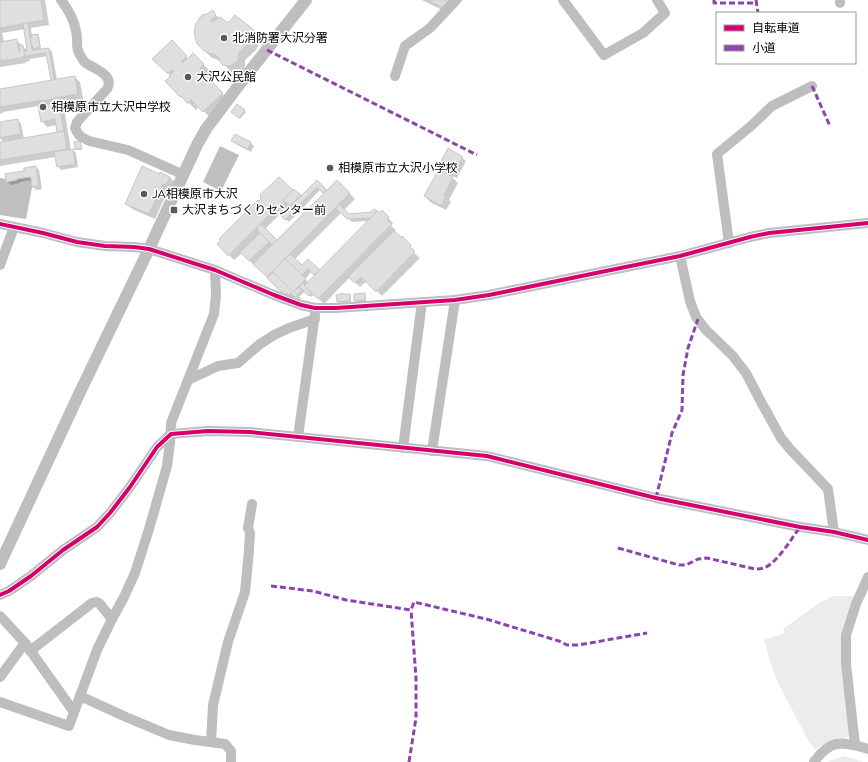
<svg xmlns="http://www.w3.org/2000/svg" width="868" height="762" font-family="Raleway,'Noto Sans JP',sans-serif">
	<rect width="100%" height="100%" fill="#fff"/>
	<g fill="#ececec">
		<path d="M 833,596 L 854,596 L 843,626 L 841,642 L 850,735 C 842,742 843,739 834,741 C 827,742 821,746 815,750 L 807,738 L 779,685 L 773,670 L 764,640 L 785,633 L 783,629 L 819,603 Z"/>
		<polygon points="844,756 864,762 827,762"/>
	</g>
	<g fill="#bfbfbf">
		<polygon points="220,146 239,155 221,191 203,182"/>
		<polygon points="30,177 31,178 32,187 26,219 0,215 0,178 6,179 6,182 17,180 17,179"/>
	</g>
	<g fill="#0003" fill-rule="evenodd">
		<path d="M 0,0 L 45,0 L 49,25 L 31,28 L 32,36 L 37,35 L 39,36 L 41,50 L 49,49 L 52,52 L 57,80 L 75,77 L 80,82 L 83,99 L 63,102 L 71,150 L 73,150 L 76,153 L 78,167 L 61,170 L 58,166 L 56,157 L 0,166 L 0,140 L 0,143 L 4,142 L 0,138 L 0,123 L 18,120 L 21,124 L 24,139 L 59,132 L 57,125 L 47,127 L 42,121 L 39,106 L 3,112 L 3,113 L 0,114 L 0,90 L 53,81 L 51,80 L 48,56 L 29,59 L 30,61 L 25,62 L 26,63 L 0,67 ZM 25,29 L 28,51 L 16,40 L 4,42 L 2,33 Z"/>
		<polygon points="422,0 463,0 450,14"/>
		<polygon points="212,12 219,18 229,25 253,31 261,38 259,44 256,50 245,60 245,65 244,69 241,72 237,73 231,72 221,61 212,58 199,45"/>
		<polygon points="172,42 188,59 200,61 211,72 206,76 229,101 211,119 199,106 196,110 189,103 188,104 181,97 166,81 171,77 171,76 154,59"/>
		<polygon points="244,111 246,112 240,119 233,113"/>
		<polygon points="235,136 251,143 254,146 251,152 236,144 233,141"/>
		<polygon points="80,142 81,144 82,150 77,150 76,149"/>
		<polygon points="462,158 466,161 457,178 450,175 458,183 449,200 451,202 446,210 430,202 425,196 444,172 439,167"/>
		<polygon points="36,167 39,170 42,189 37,190 33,187 32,180 19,182 20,183 11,185 7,181"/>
		<polygon points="170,177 175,183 172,190 169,188 155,219 132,209 127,204"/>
		<path d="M 317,181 L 327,191 L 337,181 L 355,199 L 344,210 L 349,215 L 380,214 L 382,212 L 393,223 L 391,226 L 396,230 L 394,232 L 402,238 L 415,251 L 414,253 L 420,258 L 382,296 L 367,281 L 360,287 L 350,277 L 324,304 L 314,294 L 311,297 L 305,291 L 299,297 L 301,299 L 299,300 L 295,296 L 293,298 L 289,296 L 286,294 L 285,294 L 254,263 L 253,264 L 242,253 L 234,260 L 218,244 L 259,203 L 293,192 L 294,191 L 301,197 ZM 321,189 L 325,193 L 277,241 L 265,229 L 280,214 L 289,222 ZM 342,212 L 352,222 L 369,221 L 320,272 L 302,267 L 295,259 ZM 312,271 L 316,275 L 309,283 L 305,279 Z"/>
		<polygon points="364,294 366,296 366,302 357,302 355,301"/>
		<polygon points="350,295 351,296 351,302 339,303 338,301"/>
	</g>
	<g fill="#dfdfdf" stroke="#c7c7c7">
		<polygon points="0,0 41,0 44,20 0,28"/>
		<polygon points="427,0 449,0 442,7"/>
		<polygon points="213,10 216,15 215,16 216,17 211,20 212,22 220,17 228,23 235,15 254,30 252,37 248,43 239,53 238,60 235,63 232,65 227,66 223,65 220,62 219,58 214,54 211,54 204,51 198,45 196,41 194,32 196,24 200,17 204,14 205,15"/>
		<polygon points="23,23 28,23 32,50 49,48 54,80 51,80 46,53 25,56 24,51 27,51"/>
		<polygon points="38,34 40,47 33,49 33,46 32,46 30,38 32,38 31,35"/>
		<polygon points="17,39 19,51 20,52 19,45 23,45 25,56 21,57 21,58 0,61 0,42"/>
		<polygon points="172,40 187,56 181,62 183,63 193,53 204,64 200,69 223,93 203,112 191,100 188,103 181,96 180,97 165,81 170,77 169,76 174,71 172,70 168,74 152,59"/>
		<polygon points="75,76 78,94 54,98 54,99 43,101 43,100 0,107 0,89"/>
		<polygon points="58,97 64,131 57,132 55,119 41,122 38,106 53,103 52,99 54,99 54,98"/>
		<polygon points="237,104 245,110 239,118 231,112"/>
		<polygon points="18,119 21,134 0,138 0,122"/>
		<polygon points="64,131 67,149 0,160 0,142"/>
		<polygon points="235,134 251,142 248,149 231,141"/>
		<polygon points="80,141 82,148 75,150 74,142"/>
		<polygon points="448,148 463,157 453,175 438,167"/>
		<polygon points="73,149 75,164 57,167 54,152"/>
		<polygon points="36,166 39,186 32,187 31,178 30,178 30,177 17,179 17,180 6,182 5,174 24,171 24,168"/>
		<polygon points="142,166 159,174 160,172 170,177 166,185 163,184 149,214 125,204"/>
		<polygon points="439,169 453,177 444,195 446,196 441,206 424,196"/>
		<polygon points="279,177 293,190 283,201 285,203 276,212 274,210 228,256 217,244 221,240 219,239 258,200 259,201 261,199 260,198 261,197 260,195"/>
		<polygon points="317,180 327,190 323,193 317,187 285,220 277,212 280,208 285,212"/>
		<polygon points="337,180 350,193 267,277 253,264"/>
		<polygon points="294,189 301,195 290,206 283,200"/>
		<polygon points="339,204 349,214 371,212 374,209 377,211 371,218 347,219 336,208"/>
		<polygon points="382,210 389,217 387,220 392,224 318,299 304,286 377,211 378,211 380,213"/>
		<polygon points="260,224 261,226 262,225 277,240 272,245 257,230 258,229 256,227"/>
		<polygon points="394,231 401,237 402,236 411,245 410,247 415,252 376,292 361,277 355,283 348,277"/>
		<polygon points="260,233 269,242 249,261 240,252"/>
		<polygon points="290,254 302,265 308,259 320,270 314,275 308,269 302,275 285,258"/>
		<polygon points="285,258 306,279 293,292 272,272"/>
		<polygon points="273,272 293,292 294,291 298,295 295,297 291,293 289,295 284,293 282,291 281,292 267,278"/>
		<polygon points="302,283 305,285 304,286 312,293 309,296 299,287"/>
		<polygon points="299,287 302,289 298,295 294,291"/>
		<polygon points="343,293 343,294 350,294 350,301 337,302 336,295"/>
		<polygon points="365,293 365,300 354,301 354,294"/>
	</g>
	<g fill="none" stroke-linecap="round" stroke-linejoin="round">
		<g stroke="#bebebe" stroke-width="10">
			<path d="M 61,0 C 68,9 74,20 76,31 C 79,43 74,48 82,58 C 83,60 84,62 86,63 C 94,69 115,75 107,89 L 77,122 L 75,128 L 77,132 L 80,136 L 89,141 L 128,150 L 184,175"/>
			<polyline points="563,0 604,55 643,33 665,13 657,0"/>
			<polyline points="840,3 840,0"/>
			<polyline points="395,76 405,46 430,28 456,0"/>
			<polyline points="0,224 43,233 77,242 105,246 134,247 149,249 215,270 274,295 301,305 315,308 336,308 455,300 489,295 601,272 680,256 750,237 769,233 868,223"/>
			<polyline points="729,243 717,154 751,126 772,106 812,86"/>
			<polyline points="680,256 690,301 696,317 706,330 732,355 746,373 760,400 781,438 790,449 828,489 834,532"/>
			<polyline points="0,265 14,227"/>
			<polyline points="188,380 218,366 238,363 260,344 274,335 289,328 315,319"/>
			<polyline points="298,437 315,314"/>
			<polyline points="403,448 422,302"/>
			<polyline points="432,451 455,300"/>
			<polyline points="0,595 9,591 31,576 63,550 97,527 110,513 130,487 157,447 171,434 208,431 250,432 487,456 656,498 800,527 834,532 868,540"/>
			<polyline points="0,616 25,643 74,712"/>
			<polyline points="30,651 92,603 96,602 99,603 112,619"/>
			<polyline points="0,677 25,643"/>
			<polyline points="80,696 126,717 169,735 195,740 225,744 231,751 231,762"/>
			<polyline points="0,702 69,726 97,650 112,619 124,597 135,573 149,529 167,466 170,443 171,423 214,314 216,295 215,270"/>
			<polyline points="211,742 213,705 228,642 245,592 249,550 250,533 248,528 252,504"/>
			<polyline points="855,745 846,664 846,635 856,604 868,577"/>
			<path d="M 814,762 C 819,755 827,746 836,744 C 845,743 859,746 868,749"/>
		</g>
		<polyline stroke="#bebebe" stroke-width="12" points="0,564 80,392 149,249 197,145 206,129 242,81 306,0"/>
		<g stroke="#8e44ad" stroke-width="3" stroke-dasharray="6 3" stroke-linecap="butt">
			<polyline points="714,0 714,3 756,3"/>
			<polyline points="756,0 758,13"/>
			<polyline points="267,50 477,155"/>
			<polyline points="812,86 830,126"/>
			<polyline points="656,498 672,433 682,410 683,375 688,348 698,319"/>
			<path d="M 618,548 L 679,565 L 686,565 L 698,559 L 707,558 L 755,569 C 758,569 761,569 764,568 C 777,563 792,538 800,527"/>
			<polyline points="271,586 313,591 346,600 411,610 414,602 486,619 559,641 567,645 578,645 647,633"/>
			<polyline points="409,762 416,718 416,678 411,610"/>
		</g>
		<g stroke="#fff" stroke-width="6">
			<g id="cycleway">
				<polyline points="0,224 43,233 77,242 105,246 134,247 149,249 215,270 274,295 301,305 315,308 336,308 455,300 489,295 601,272 680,256 750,237 769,233 868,223"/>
				<polyline points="0,595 9,591 31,576 63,550 97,527 110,513 130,487 157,447 171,434 208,431 250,432 487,456 656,498 800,527 834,532 868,540"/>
			</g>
		</g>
		<use href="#cycleway" stroke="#d6006c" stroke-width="4"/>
	</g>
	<g fill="#595959" stroke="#fff" stroke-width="1.5">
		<circle cx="224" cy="38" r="4"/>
		<circle cx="188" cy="77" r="4"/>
		<circle cx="43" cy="107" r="4"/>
		<circle cx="330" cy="168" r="4"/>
		<circle cx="144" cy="194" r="4"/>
		<rect x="170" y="206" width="8" height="8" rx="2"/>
	</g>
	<g text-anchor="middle" stroke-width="3" stroke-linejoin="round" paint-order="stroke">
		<g font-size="12" fill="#000" stroke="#fff" text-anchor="start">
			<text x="232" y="42">北消防署大沢分署</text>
			<text x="196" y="81">大沢公民館</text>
			<text x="51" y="111">相模原市立大沢中学校</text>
			<text x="338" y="172">相模原市立大沢小学校</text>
			<text x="152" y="198">JA相模原市大沢</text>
			<text x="182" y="214">大沢まちづくりセンター前</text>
		</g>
	</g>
	<rect x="716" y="12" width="140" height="52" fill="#ffffff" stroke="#999999"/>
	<rect x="724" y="25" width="20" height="6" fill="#d6006c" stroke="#999999"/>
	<text x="752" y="32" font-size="12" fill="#000000">自転車道</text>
	<rect x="724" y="45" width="20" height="6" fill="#8e44ad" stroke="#999999"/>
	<text x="752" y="52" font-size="12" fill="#000000">小道</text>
</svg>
